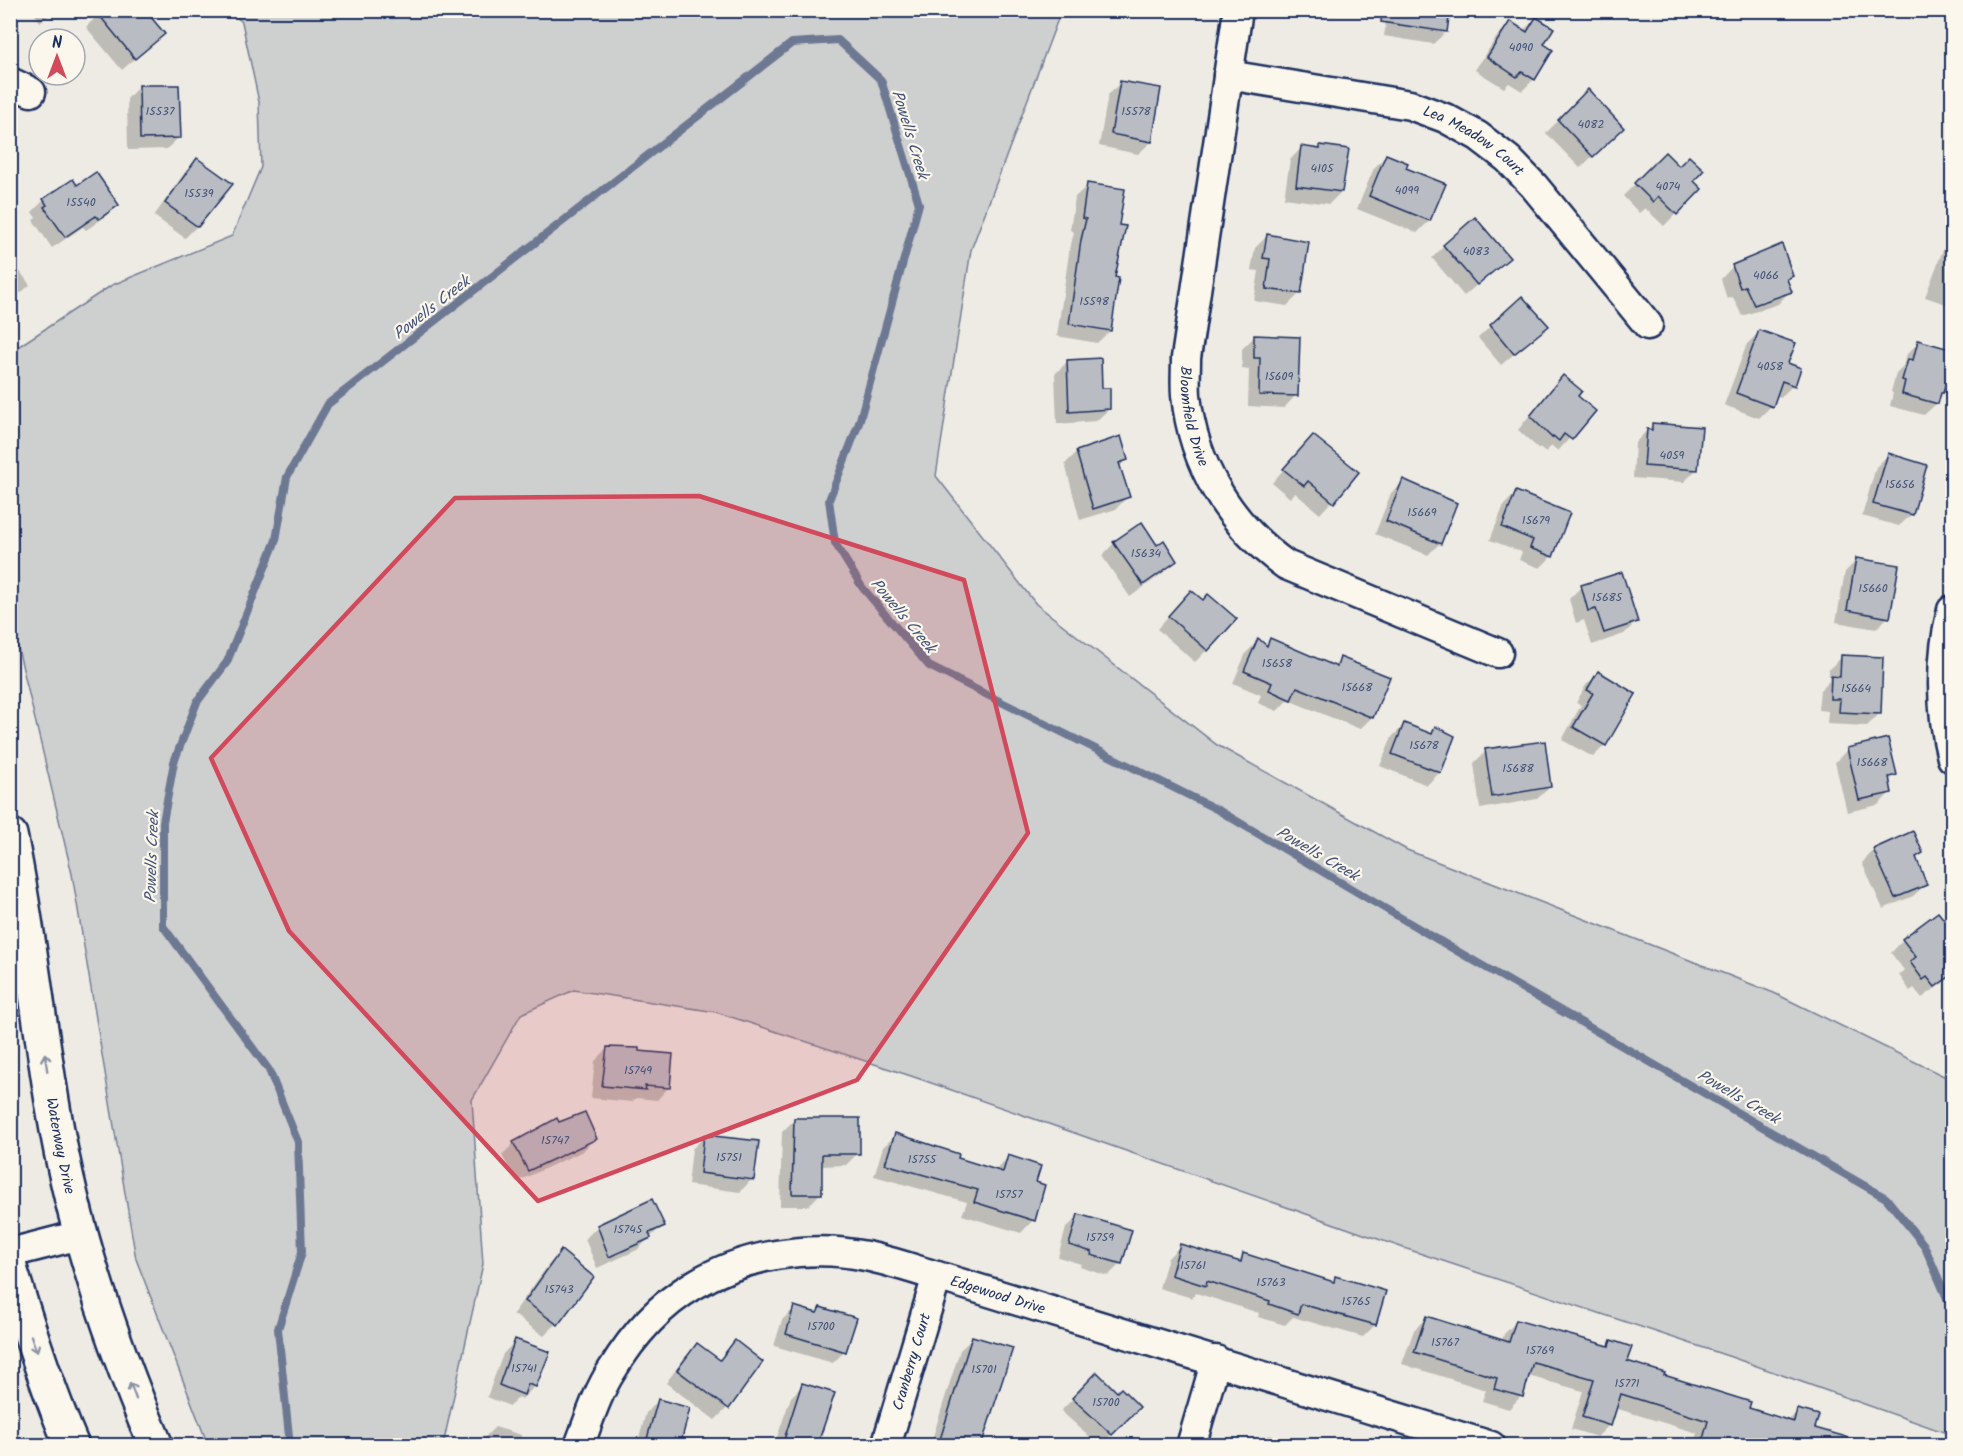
<svg xmlns="http://www.w3.org/2000/svg" width="1963" height="1456" font-family="Kalam,sans-serif">
	<rect width="100%" height="100%" fill="#eeebe4"/>
	<filter id="ink" filterUnits="userSpaceOnUse"><feTurbulence type="fractalNoise" baseFrequency=".0167" numOctaves="2"/><feDisplacementMap in="SourceGraphic" scale="12" xChannelSelector="R" yChannelSelector="G"/><feConvolveMatrix kernelMatrix="1 2 1 2 8 2 1 2 1" color-interpolation-filters="sRGB"/></filter>
	<g filter="url(#ink)">
		<polygon fill="#cecfcf" stroke="#747f96" stroke-width="1.5" points="230,11 1061,11 971,250 936,476 1036,604 1217,745 1407,850 1774,993 1952,1080 1952,1435 1731,1357 1398,1246 917,1078 716,1012 574,990 521,1014 472,1100 483,1264 443,1445 208,1445 136,1259 72,874 11,619 10,352 112,285 232,236 261,167 259,102 242,22"/>
		<g fill="#0003">
			<polygon points="32,10 55,10 40,22"/>
			<polygon points="103,10 163,34 122,70 86,27"/>
			<polygon points="1303,10 1341,10 1335,16 1302,12"/>
			<polygon points="1388,10 1446,32 1433,44 1384,36"/>
			<polygon points="1536,18 1542,45 1534,79 1522,91 1509,83 1504,88 1475,70 1498,35 1510,23 1523,31"/>
			<polygon points="1121,82 1151,142 1138,154 1099,146 1108,95"/>
			<polygon points="139,86 179,137 167,149 128,150 127,99"/>
			<polygon points="1588,91 1610,140 1580,168 1546,133"/>
			<polygon points="1321,146 1341,192 1329,204 1284,198 1290,160 1302,147 1317,150"/>
			<polygon points="1665,154 1700,189 1664,226 1645,208 1639,213 1623,196"/>
			<polygon points="1386,156 1404,169 1444,185 1429,221 1417,233 1357,209 1374,168"/>
			<polygon points="198,160 197,226 185,238 154,216 185,172"/>
			<polygon points="1088,185 1117,226 1110,331 1097,343 1057,336 1069,253 1074,232 1070,230 1075,197"/>
			<polygon points="77,187 117,205 105,217 86,230 83,227 52,248 33,220 36,218 32,212 44,200"/>
			<polygon points="1267,236 1299,294 1287,306 1254,301 1259,271 1251,270 1255,248"/>
			<polygon points="1952,239 1952,306 1925,297 1944,247"/>
			<polygon points="1444,246 1508,258 1464,296 1432,258"/>
			<polygon points="10,258 30,285 10,302"/>
			<polygon points="1733,266 1791,276 1786,281 1790,291 1778,304 1742,316 1733,297 1727,299 1721,279"/>
			<polygon points="1522,298 1547,326 1501,365 1478,338"/>
			<polygon points="1759,332 1786,364 1793,385 1781,397 1775,395 1771,406 1759,418 1724,405 1747,344"/>
			<polygon points="1254,337 1296,395 1284,408 1248,406 1249,370 1242,369 1242,349"/>
			<polygon points="1919,342 1947,386 1938,396 1937,403 1924,415 1890,406 1893,393 1891,392 1896,373 1903,366 1907,354"/>
			<polygon points="1068,361 1101,389 1109,409 1096,421 1057,424 1055,374"/>
			<polygon points="1563,377 1575,396 1594,411 1558,451 1552,446 1545,452 1540,447 1539,449 1518,430 1551,389"/>
			<polygon points="1653,424 1697,469 1684,482 1633,478 1635,443"/>
			<polygon points="1301,449 1357,473 1320,514 1295,493 1290,498 1272,483"/>
			<polygon points="1077,452 1127,460 1119,467 1128,496 1116,509 1080,520 1065,464"/>
			<polygon points="1888,455 1912,514 1899,526 1862,516 1876,467"/>
			<polygon points="1404,481 1440,543 1428,555 1375,534 1391,493"/>
			<polygon points="1516,493 1552,556 1540,568 1519,560 1522,552 1490,540 1504,505"/>
			<polygon points="1141,524 1157,547 1176,561 1163,573 1130,597 1102,556 1114,543"/>
			<polygon points="1857,560 1888,617 1876,629 1836,622 1845,572"/>
			<polygon points="1621,574 1636,622 1624,634 1592,645 1584,620 1576,623 1569,599 1581,587"/>
			<polygon points="1179,604 1207,650 1195,662 1157,629"/>
			<polygon points="1271,639 1333,667 1341,659 1372,717 1360,729 1288,700 1277,711 1258,703 1261,695 1233,683 1246,653 1258,641 1264,646"/>
			<polygon points="1842,657 1880,713 1867,726 1827,724 1828,711 1818,710 1820,690 1829,681 1829,669"/>
			<polygon points="1599,673 1605,745 1593,757 1562,740 1581,705 1576,703 1586,685"/>
			<polygon points="1404,725 1429,735 1436,728 1440,772 1427,785 1380,766 1392,737"/>
			<polygon points="1848,749 1895,775 1888,782 1890,793 1878,805 1847,812 1835,762"/>
			<polygon points="1486,751 1550,787 1537,799 1480,809 1474,763"/>
			<polygon points="1874,850 1921,853 1915,859 1926,884 1913,896 1883,909 1862,863"/>
			<polygon points="1903,940 1952,946 1952,976 1922,998 1914,988 1910,991 1899,975 1904,970 1891,953"/>
			<polygon points="607,1049 669,1087 657,1100 636,1098 632,1102 591,1098 595,1061"/>
			<polygon points="794,1120 858,1153 846,1165 821,1166 821,1193 808,1206 780,1206 782,1132"/>
			<polygon points="559,1124 595,1138 583,1151 516,1182 502,1155 514,1143"/>
			<polygon points="896,1135 956,1159 995,1171 1008,1157 1034,1183 1033,1220 1021,1233 962,1215 967,1202 874,1176 883,1147"/>
			<polygon points="705,1136 752,1179 740,1192 688,1185 692,1149"/>
			<polygon points="1079,1216 1121,1263 1108,1276 1080,1267 1081,1264 1058,1257 1066,1228"/>
			<polygon points="663,1225 637,1250 597,1268 585,1239 598,1226"/>
			<polygon points="1181,1245 1237,1262 1244,1255 1331,1282 1336,1278 1375,1325 1363,1337 1293,1317 1285,1325 1258,1317 1259,1313 1196,1293 1192,1298 1159,1288 1168,1258"/>
			<polygon points="561,1252 592,1277 556,1324 544,1336 513,1314 549,1264"/>
			<polygon points="795,1308 816,1314 821,1309 845,1351 833,1363 774,1346 782,1320"/>
			<polygon points="1426,1318 1502,1341 1504,1334 1516,1322 1606,1347 1611,1342 1625,1362 1747,1409 1787,1422 1798,1411 1813,1429 1835,1446 1693,1446 1697,1433 1615,1408 1609,1425 1597,1437 1571,1429 1583,1391 1528,1376 1521,1396 1509,1409 1482,1401 1486,1390 1402,1364 1414,1330"/>
			<polygon points="973,1338 980,1446 930,1446 960,1350"/>
			<polygon points="515,1341 535,1386 522,1399 519,1397 510,1406 487,1397 503,1354"/>
			<polygon points="735,1342 727,1408 715,1420 666,1383 685,1357 697,1345 718,1361"/>
			<polygon points="803,1385 815,1446 774,1446 791,1397"/>
			<polygon points="1085,1386 1117,1394 1138,1407 1100,1446 1061,1411"/>
			<polygon points="658,1401 679,1446 637,1446 646,1413"/>
			<polygon points="495,1427 521,1435 519,1446 481,1446 483,1439"/>
			<polygon points="1269,1435 1293,1442 1292,1446 1259,1446"/>
		</g>
		<g fill="none" stroke-linecap="round" stroke-linejoin="round">
			<polyline stroke="#6d7892" stroke-width="8" points="290,1446 278,1329 302,1252 298,1142 269,1070 163,926 163,822 174,762 197,702 227,662 276,540 287,477 328,404 792,43 838,40 881,80 919,204 859,423 829,500 835,543 862,587 929,666 1218,810 1457,951 1886,1198 1924,1245 1952,1310"/>
		</g>
		<g fill="#b9bcc3" stroke="#1b2f5e" stroke-width="1.5">
			<polygon points="95,10 145,10 165,34 135,59"/>
			<polygon points="1382,10 1450,10 1447,32 1381,22"/>
			<polygon points="1536,17 1554,28 1544,44 1553,50 1535,80 1522,72 1517,77 1487,57 1510,21 1527,32"/>
			<polygon points="1120,81 1161,88 1152,142 1111,134"/>
			<polygon points="139,85 179,85 181,138 140,139"/>
			<polygon points="1588,89 1624,128 1593,157 1558,120"/>
			<polygon points="1320,145 1349,149 1342,192 1296,186 1301,146 1320,149"/>
			<polygon points="1665,152 1679,166 1689,156 1704,170 1694,181 1702,189 1677,215 1658,196 1653,202 1634,183"/>
			<polygon points="1386,154 1408,163 1406,168 1446,184 1430,221 1369,196"/>
			<polygon points="197,158 233,184 198,227 165,203"/>
			<polygon points="96,172 119,205 99,219 96,216 65,237 44,207 47,205 43,199 73,179 77,185"/>
			<polygon points="1087,183 1125,189 1119,225 1126,226 1115,277 1119,278 1111,331 1069,324 1081,240 1086,219 1082,218"/>
			<polygon points="1475,217 1510,258 1477,285 1443,245"/>
			<polygon points="1267,234 1309,242 1301,294 1266,289 1270,259 1263,258"/>
			<polygon points="1782,244 1793,276 1787,279 1792,292 1754,305 1745,286 1740,288 1732,265"/>
			<polygon points="1522,296 1549,326 1514,354 1490,325"/>
			<polygon points="1759,330 1796,343 1788,363 1801,368 1795,386 1782,381 1773,407 1736,393"/>
			<polygon points="1254,335 1300,337 1298,396 1259,395 1260,358 1254,358"/>
			<polygon points="1918,340 1953,350 1953,372 1948,387 1945,386 1943,393 1941,393 1938,404 1902,394 1905,381 1902,380 1908,359 1913,360"/>
			<polygon points="1101,358 1102,388 1110,388 1110,409 1069,412 1067,360"/>
			<polygon points="1563,375 1582,391 1578,396 1596,411 1572,440 1564,434 1559,441 1553,436 1552,438 1530,416"/>
			<polygon points="1652,423 1702,427 1698,470 1644,466 1647,429 1652,430"/>
			<polygon points="1313,435 1359,472 1334,503 1308,481 1304,486 1283,469"/>
			<polygon points="1121,436 1128,460 1119,463 1130,497 1093,509 1076,451"/>
			<polygon points="1888,453 1927,465 1913,515 1873,504"/>
			<polygon points="1403,479 1457,503 1441,544 1386,521"/>
			<polygon points="1516,491 1570,513 1553,557 1530,548 1533,540 1502,527"/>
			<polygon points="1142,522 1157,545 1164,540 1177,561 1143,585 1113,542"/>
			<polygon points="1856,558 1899,565 1890,618 1847,610"/>
			<polygon points="1622,572 1638,622 1604,633 1596,609 1588,611 1581,585"/>
			<polygon points="1191,590 1203,600 1208,594 1237,619 1208,651 1168,616"/>
			<polygon points="1258,638 1267,646 1270,638 1337,667 1340,657 1390,677 1373,718 1297,687 1291,700 1269,690 1272,683 1244,671"/>
			<polygon points="1841,655 1883,657 1881,714 1839,712 1840,699 1830,699 1831,676 1840,677"/>
			<polygon points="1598,671 1636,694 1606,746 1573,727 1593,693 1587,690"/>
			<polygon points="1404,723 1432,734 1435,726 1455,736 1441,773 1392,754"/>
			<polygon points="1888,738 1897,775 1889,777 1892,793 1859,800 1847,748"/>
			<polygon points="1545,741 1551,787 1492,797 1485,749"/>
			<polygon points="1913,831 1923,853 1916,857 1927,885 1895,898 1873,849"/>
			<polygon points="1938,912 1953,931 1953,974 1935,987 1927,977 1923,980 1910,962 1916,957 1902,939"/>
			<polygon points="607,1047 639,1048 639,1051 673,1054 670,1088 645,1086 646,1090 602,1086"/>
			<polygon points="585,1112 597,1139 528,1171 513,1142 557,1118 559,1122"/>
			<polygon points="794,1118 860,1118 860,1154 822,1154 822,1194 792,1194"/>
			<polygon points="895,1133 959,1154 958,1158 1003,1172 1008,1155 1041,1166 1036,1182 1045,1185 1035,1221 974,1202 978,1190 885,1164"/>
			<polygon points="704,1135 759,1141 754,1180 700,1173"/>
			<polygon points="652,1199 665,1226 649,1233 651,1238 609,1257 597,1225"/>
			<polygon points="1078,1214 1132,1230 1122,1264 1091,1255 1092,1252 1069,1245"/>
			<polygon points="1180,1244 1241,1262 1243,1253 1334,1282 1335,1276 1386,1291 1376,1325 1301,1304 1298,1314 1269,1304 1270,1301 1207,1281 1206,1286 1171,1275"/>
			<polygon points="561,1250 594,1277 558,1325 525,1301"/>
			<polygon points="794,1306 817,1313 820,1307 857,1318 846,1352 786,1334"/>
			<polygon points="1426,1316 1509,1342 1516,1320 1609,1346 1611,1340 1632,1347 1627,1361 1665,1373 1664,1375 1751,1402 1749,1408 1794,1422 1797,1409 1819,1415 1815,1428 1857,1440 1856,1446 1701,1446 1708,1421 1621,1394 1611,1426 1582,1417 1594,1379 1533,1362 1523,1397 1494,1389 1497,1378 1414,1352"/>
			<polygon points="972,1336 1013,1348 981,1446 938,1446"/>
			<polygon points="515,1339 550,1352 536,1387 528,1384 524,1395 499,1385"/>
			<polygon points="735,1340 763,1362 729,1409 677,1370 697,1343 720,1360"/>
			<polygon points="1097,1372 1117,1392 1121,1388 1140,1407 1112,1435 1072,1398"/>
			<polygon points="802,1383 835,1393 817,1446 782,1446"/>
			<polygon points="658,1399 690,1408 680,1446 645,1446"/>
		</g>
		<g fill="none" stroke-linecap="round" stroke-linejoin="round">
			<g stroke="#1b2f5e" stroke-width="33">
				<g id="street">
					<path id="s1" d="M 1238,10 L 1186,358 C 1186,371 1185,383 1186,395 C 1193,465 1230,525 1286,565 L 1498,653"/>
					<path id="s2" d="M 1228,75 L 1410,105 L 1445,118 L 1478,136 L 1508,159 L 1534,186 L 1648,325"/>
					<polyline points="10,82 31,92"/>
					<path d="M 1952,610 C 1940,656 1940,712 1952,758"/>
					<polyline points="10,1253 80,1235"/>
					<path id="s3" d="M 579,1446 C 589,1420 597,1393 612,1370 C 632,1337 660,1305 694,1285 C 743,1255 809,1244 866,1256 C 890,1261 913,1269 937,1276 L 1491,1446"/>
					<path id="s4" d="M 886,1446 L 937,1276"/>
					<polyline points="1191,1446 1216,1360"/>
				</g>
			</g>
			<g stroke="#1b2f5e" stroke-width="38">
				<g id="secondary">
					<path id="s5" d="M 10,835 C 29,927 38,1020 54,1113 C 73,1228 110,1338 156,1446"/>
					<path d="M 10,1268 C 28,1328 47,1388 72,1446"/>
				</g>
			</g>
			<use href="#street" stroke="#fbf7ec" stroke-width="28"/>
			<use href="#secondary" stroke="#fbf7ec" stroke-width="33"/>
		</g>
		<defs><path id="oneway-shaft" d="M-6 0H5M1.5-3L5.5 0L1.5 3" fill="none" stroke-width="1.6" stroke-linecap="round" stroke-linejoin="round" transform="scale(1.5)"/></defs>
		<g stroke="#8b93a5">
			<use href="#oneway-shaft" transform="translate(46 1062) rotate(-98)"/>
			<use href="#oneway-shaft" transform="translate(34 1344) rotate(70)"/>
			<use href="#oneway-shaft" transform="translate(133 1391) rotate(-110)"/>
		</g>
	</g>
	<path fill="#d1495b" fill-opacity="0.2" stroke="#d1495b" stroke-width="4.5" stroke-linejoin="round" d="M 699,496 L 964,580 L 1028,833 L 857,1080 L 538,1201 L 289,931 L 211,758 L 455,498 Z"/>
	<g text-anchor="middle" stroke-width="4.5" stroke-linejoin="round" paint-order="stroke">
		<g font-size="12" fill="#425277">
			<text x="1521" y="51">4090</text>
			<text x="160" y="115">15537</text>
			<text x="1136" y="115">15578</text>
			<text x="1591" y="128">4082</text>
			<text x="1322" y="172">4105</text>
			<text x="1668" y="190">4074</text>
			<text x="1407" y="194">4099</text>
			<text x="199" y="197">15539</text>
			<text x="81" y="206">15540</text>
			<text x="1476" y="255">4083</text>
			<text x="1766" y="279">4066</text>
			<text x="1094" y="305">15598</text>
			<text x="1770" y="370">4058</text>
			<text x="1279" y="380">15609</text>
			<text x="1672" y="459">4059</text>
			<text x="1900" y="488">15656</text>
			<text x="1422" y="516">15669</text>
			<text x="1536" y="524">15679</text>
			<text x="1146" y="557">15634</text>
			<text x="1873" y="592">15660</text>
			<text x="1607" y="601">15685</text>
			<text x="1277" y="667">15658</text>
			<text x="1357" y="691">15668</text>
			<text x="1856" y="692">15664</text>
			<text x="1424" y="749">15678</text>
			<text x="1872" y="766">15668</text>
			<text x="1518" y="772">15688</text>
			<text x="638" y="1074">15749</text>
			<text x="555" y="1144">15747</text>
			<text x="729" y="1161">15751</text>
			<text x="922" y="1163">15755</text>
			<text x="1009" y="1198">15757</text>
			<text x="628" y="1233">15745</text>
			<text x="1100" y="1241">15759</text>
			<text x="1193" y="1269">15761</text>
			<text x="1271" y="1286">15763</text>
			<text x="559" y="1293">15743</text>
			<text x="1356" y="1305">15765</text>
			<text x="821" y="1330">15700</text>
			<text x="1445" y="1346">15767</text>
			<text x="1540" y="1354">15769</text>
			<text x="524" y="1372">15741</text>
			<text x="984" y="1373">15701</text>
			<text x="1627" y="1387">15771</text>
			<text x="1106" y="1406">15700</text>
		</g>
		<g font-size="15" fill="#1b2f5e" stroke="#fbf7ec">
			<text dy="5" stroke="none"><textPath href="#s2" startOffset="258">Lea Meadow Court</textPath></text>
			<text dy="5" stroke="none"><textPath href="#s1" startOffset="411">Bloomfield Drive</textPath></text>
			<text dy="5" stroke="none"><textPath href="#s5" startOffset="315">Waterway Drive</textPath></text>
			<text dy="5" stroke="none"><textPath href="#s3" startOffset="518">Edgewood Drive</textPath></text>
			<text dy="5" stroke="none"><textPath href="#s4" startOffset="88">Cranberry Court</textPath></text>
		</g>
		<g font-size="16" font-style="italic" fill="#445378" stroke="#fbf7ec">
			<text transform="translate(911 134) rotate(73)" y="6">Powells Creek</text>
			<text transform="translate(431 307) rotate(-38)" y="6">Powells Creek</text>
			<text transform="translate(904 615) rotate(50)" y="6">Powells Creek</text>
			<text transform="translate(1318 853) rotate(30)" y="6">Powells Creek</text>
			<text transform="translate(151 857) rotate(-88)" y="6">Powells Creek</text>
			<text transform="translate(1739 1096) rotate(30)" y="6">Powells Creek</text>
		</g>
	</g>
	<rect width="1963" height="1456" fill="none" stroke="#fbf7ec" stroke-width="36"/>
	<rect x="18" y="18" width="1927" height="1420" fill="none" stroke="#1b2f5e" stroke-width="2" filter="url(#ink)"/>
	<g transform="translate(57 57)"><circle r="28" fill="#fbf7ec" stroke="#a1a7b3" stroke-width="1.5"/>
	<path d="M0-4.5L10 22L0 15L-10 22Z" fill="#d1495b"/>
	<text y="-9" font-size="16" font-weight="bold" text-anchor="middle" fill="#1b2f5e">N</text>
	</g>
</svg>
